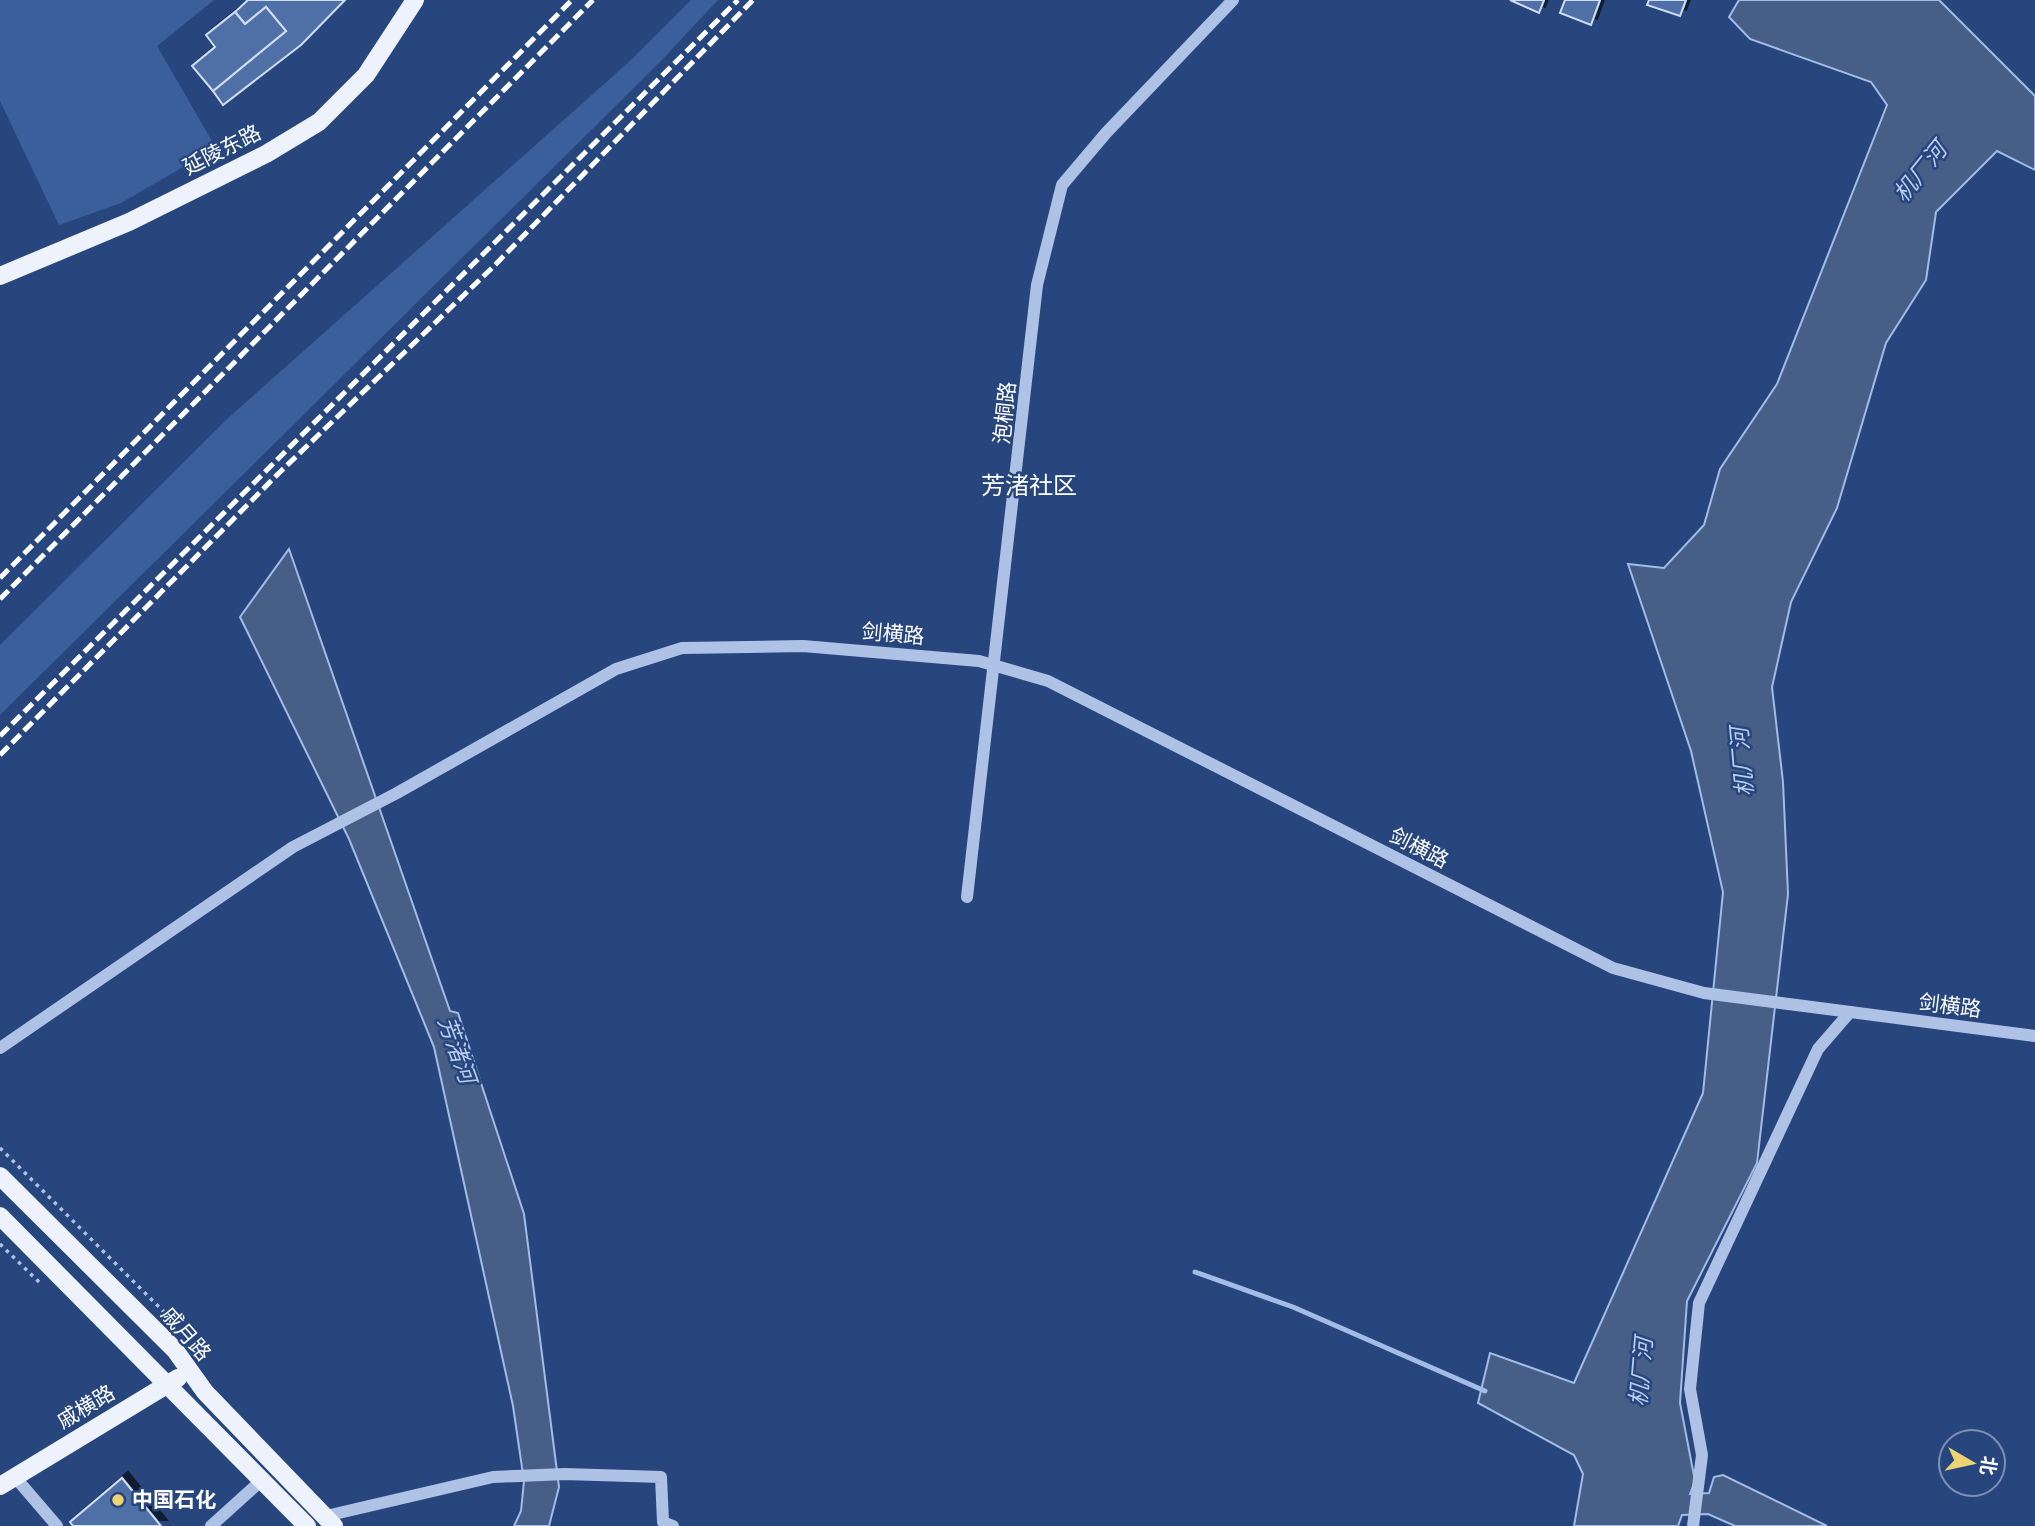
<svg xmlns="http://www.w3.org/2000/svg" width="2035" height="1526" font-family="Figtree,'Noto Sans SC',sans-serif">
	<defs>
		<filter id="shadow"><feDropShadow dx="6" dy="-6" stdDeviation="0" flood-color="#0009"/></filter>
	</defs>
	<rect width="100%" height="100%" fill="#27467e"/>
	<g fill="#3a5f9b">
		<polygon points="0,0 214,0 157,46 216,148 121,203 59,225 0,101"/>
		<polygon points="691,0 718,0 659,63 0,715 0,645 227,419 630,61"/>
	</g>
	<g fill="#475e87" stroke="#a1bce5" stroke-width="2">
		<polygon points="1739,0 1939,0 2035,96 2035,170 1997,151 1936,212 1926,280 1886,343 1837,508 1791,602 1772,687 1783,782 1788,894 1757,1163 1687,1301 1680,1403 1695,1481 1690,1494 1709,1493 1714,1477 1723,1475 1827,1526 1735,1526 1708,1514 1682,1515 1678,1526 1574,1526 1583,1474 1574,1455 1478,1403 1490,1353 1574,1383 1703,1093 1723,892 1691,751 1628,564 1664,568 1704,525 1720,469 1777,384 1887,105 1871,82 1750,39 1729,17"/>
		<polygon points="289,549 450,1011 458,1013 524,1214 559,1487 549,1526 514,1526 521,1511 524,1481 513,1406 434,1047 349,839 240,617"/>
	</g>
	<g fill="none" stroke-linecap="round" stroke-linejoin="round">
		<polyline stroke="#a1bce5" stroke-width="5" points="1195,1272 1293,1307 1485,1391"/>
	</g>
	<g fill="#4f70a6" stroke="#cfddf4" stroke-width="2" filter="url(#shadow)">
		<polygon points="248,0 345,0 301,45 223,105 213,91 286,31 266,7 245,24 235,12"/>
		<polygon points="1510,0 1544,0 1539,13"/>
		<polygon points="1565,0 1600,0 1591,25 1560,13"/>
		<polygon points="1649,0 1686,0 1680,16 1647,5"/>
		<polygon points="266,7 286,31 213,91 192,66 215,47 206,35 235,12 245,24"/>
		<polygon points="122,1478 161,1526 73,1526 70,1522"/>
	</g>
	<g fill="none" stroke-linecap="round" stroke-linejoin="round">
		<g stroke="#adc2e5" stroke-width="3.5" stroke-dasharray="3.5 5" stroke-linecap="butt">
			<polyline points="0,1148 180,1328"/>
			<polyline points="0,1244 41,1284"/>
		</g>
		<g stroke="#adc2e5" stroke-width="12">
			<polyline points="967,897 1037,285 1062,185 1106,133 1233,0"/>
			<polyline points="0,1048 293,847 397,793 616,669 682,648 803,646 979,661 1048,681 1613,968 1704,993 2035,1036"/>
			<polyline points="15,1477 57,1526"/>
			<polyline points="326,1516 493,1477 565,1474 661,1477 663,1522 673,1526"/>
			<polyline points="211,1526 262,1480"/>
			<polyline points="1693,1526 1702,1455 1690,1389 1699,1303 1818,1049 1850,1012"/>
		</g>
		<g stroke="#edf2fd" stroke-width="18">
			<polyline points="0,276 129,222 266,154 319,122 366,75 415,0"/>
			<polyline points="0,1176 175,1350 205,1392 334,1526"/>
			<polyline points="0,1216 307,1526"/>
			<polyline points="0,1486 178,1378"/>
		</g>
		<g stroke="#fff" stroke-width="5" stroke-dasharray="12 5" stroke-linecap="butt">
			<polyline points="0,578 572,0"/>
			<polyline points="0,599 593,0"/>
			<polyline points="0,736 738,0"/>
			<polyline points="0,755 279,473 493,267 753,0"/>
		</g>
	</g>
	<circle fill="#edd372" stroke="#27467e" stroke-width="2.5" cx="118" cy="1500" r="7"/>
	<g text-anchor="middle" stroke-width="5" stroke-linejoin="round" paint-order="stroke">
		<g font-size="21" fill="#fff" stroke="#27467e">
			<text transform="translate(222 150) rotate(-27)" y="7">延陵东路</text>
			<text transform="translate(1005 413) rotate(-84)" y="7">泡桐路</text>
			<text transform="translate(893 634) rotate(5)" y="7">剑横路</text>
			<text transform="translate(1419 848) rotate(27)" y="7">剑横路</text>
			<text transform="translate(1950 1006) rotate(7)" y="7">剑横路</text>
			<text transform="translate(186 1334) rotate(49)" y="7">戚月路</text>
			<text transform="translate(86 1407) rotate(-31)" y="7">戚横路</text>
		</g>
		<g font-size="21" font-weight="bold" fill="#fff" stroke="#27467e" text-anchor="start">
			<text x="132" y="1507">中国石化</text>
		</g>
		<g font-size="23" font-style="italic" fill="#b8cced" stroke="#27467e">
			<text transform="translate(1920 172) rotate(-51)" y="8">机厂河</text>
			<text transform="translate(1742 762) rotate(-95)" y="8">机厂河</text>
			<text transform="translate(457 1050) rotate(70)" y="8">芳渚河</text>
			<text transform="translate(1641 1372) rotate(-85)" y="8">机厂河</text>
		</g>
		<g font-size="24" fill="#fff" stroke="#27467e">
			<text x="1029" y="494">芳渚社区</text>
		</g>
	</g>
	<g transform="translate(1972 1463) rotate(99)"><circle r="33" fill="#27467e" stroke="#7d90b2" stroke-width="2"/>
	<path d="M0-5L12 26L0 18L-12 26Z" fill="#edd372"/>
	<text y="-10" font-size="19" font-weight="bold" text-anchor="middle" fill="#ffffff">北</text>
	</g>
</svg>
